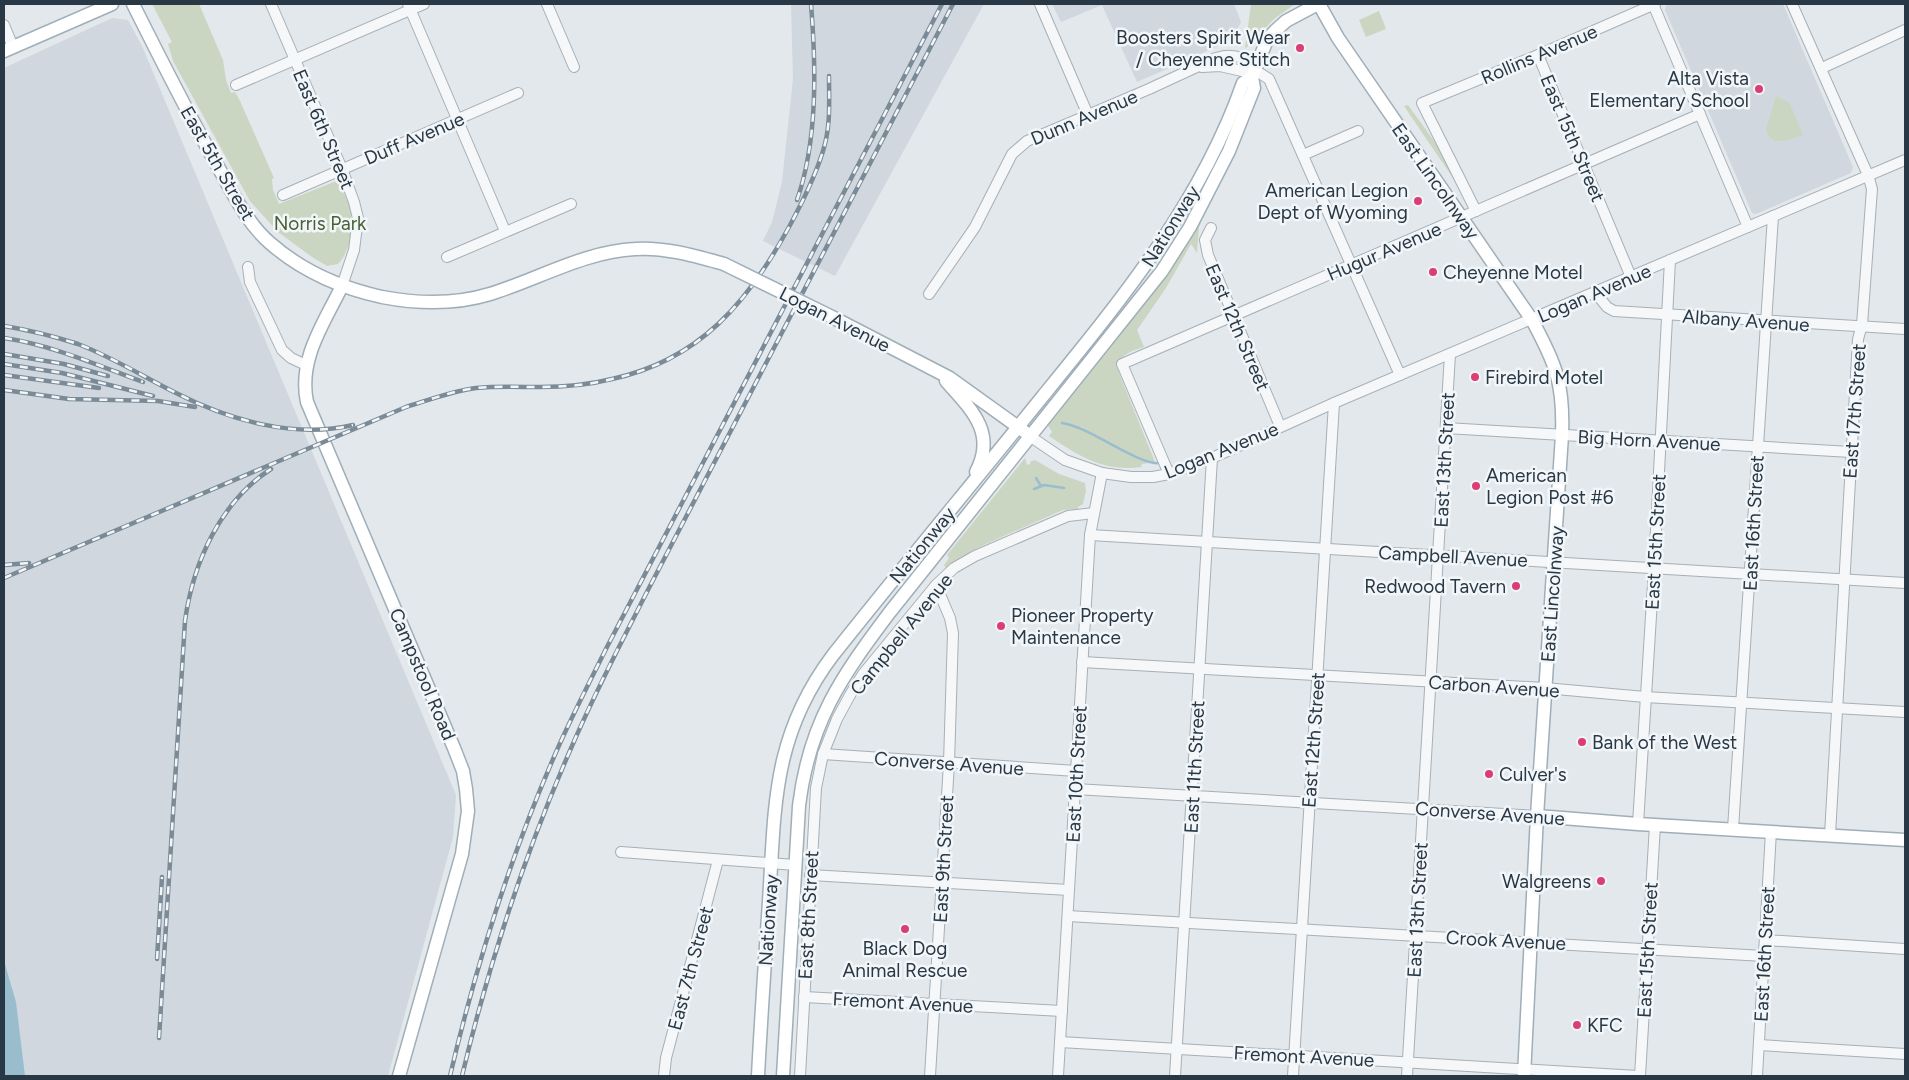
<svg xmlns="http://www.w3.org/2000/svg" width="1909" height="1080" font-family="Figtree,sans-serif">
	<rect width="100%" height="100%" fill="#e2e8ec"/>
	<g fill="#d0d7de">
		<polygon points="791,4 984,4 835,276 763,241 772,222 782,182 793,79"/>
		<polygon points="1052,4 1234,4 1241,22 1232,40 1137,82 1102,5 1061,22"/>
		<polygon points="1670,4 1783,4 1853,167 1851,173 1756,214 1752,213 1665,10 1666,6"/>
		<polygon points="112,18 128,20 142,46 456,795 453,837 388,1076 4,1076 4,68"/>
	</g>
	<g fill="#cbd6c2">
		<path d="M 152,4 L 199,4 L 223,60 L 226,80 L 231,93 L 235,92 L 240,101 L 274,178 L 272,179 L 273,190 L 279,204 L 334,182 L 339,183 C 342,191 348,199 350,208 C 354,225 351,251 338,264 L 327,266 L 312,257 L 278,232 L 250,201 L 173,61 L 168,44 L 172,42 Z"/>
		<polygon points="1251,4 1295,4 1274,19 1245,49"/>
		<polygon points="1379,11 1386,29 1366,37 1359,20"/>
		<path d="M 1776,96 L 1789,102 L 1803,135 C 1790,139 1770,149 1766,129 Z"/>
		<polygon points="1408,105 1445,156 1457,184 1404,106"/>
		<path d="M 1201,218 L 1202,219 L 1199,227 L 1197,253 L 1191,244 L 1166,288 L 1137,330 L 1144,347 C 1131,351 1115,356 1119,373 L 1155,462 L 1142,464 L 1141,467 C 1103,472 1079,456 1049,436 L 1052,432 L 1047,424 Z"/>
		<polygon points="1025,458 1027,465 1030,464 1031,461 1035,460 1059,474 1085,483 1086,491 1083,504 1078,507 1078,509 1063,510 986,544 970,552 947,570 944,565 949,558 947,555"/>
	</g>
	<polygon fill="#9abdce" points="4,961 16,1002 25,1076 4,1076"/>
	<g fill="none" stroke-linecap="round" stroke-linejoin="round">
		<g stroke="#9abdce" stroke-width="2.5">
			<path d="M 1062,423 C 1091,427 1139,467 1162,463"/>
			<polyline points="1036,478 1041,486"/>
			<polyline points="1034,489 1044,485 1064,488"/>
		</g>
		<g stroke="#a6b0b7" stroke-width="12">
			<g id="minor">
				<polyline points="271,4 342,169 354,202 358,218 354,250 342,286"/>
				<polyline points="408,4 505,231"/>
				<polyline points="547,4 574,67"/>
				<polyline points="1040,4 1088,115"/>
				<polyline points="1653,4 1748,227"/>
				<polyline points="1792,4 1868,175 1872,189 1862,325 1858,339 1830,835"/>
				<polyline points="4,25 13,47"/>
				<polyline points="1538,55 1631,277"/>
				<polyline points="1202,67 1220,66 1242,71 1250,67 1269,79 1400,375"/>
				<polyline points="1822,68 1905,30"/>
				<polyline points="236,85 424,4"/>
				<polyline points="1303,155 1358,131"/>
				<polyline points="283,195 518,93"/>
				<polyline points="1476,211 1422,103 1538,55 1655,4"/>
				<polyline points="1211,228 1205,240 1208,255 1280,426"/>
				<polyline points="447,257 571,204"/>
				<polyline points="248,267 250,282 282,350 291,358 306,365"/>
				<polyline points="1595,292 1607,307 1614,311 1905,329"/>
				<path d="M 929,294 L 975,227 L 1012,154 L 1027,141 L 1149,89 L 1216,58 C 1227,55 1234,55 1246,59 L 1250,67"/>
				<polyline points="1446,428 1851,452"/>
				<polyline points="1031,437 1065,460 1102,473 1131,477 1153,477 1169,474 1212,458 1334,403 1905,160"/>
				<polyline points="1169,474 1122,364 1700,114"/>
				<polyline points="1090,535 1905,583"/>
				<polyline points="1082,662 1545,688 1645,697 1905,712"/>
				<polyline points="823,754 1076,771"/>
				<polyline points="1075,789 1537,816"/>
				<polyline points="1638,824 1654,568 1670,260"/>
				<polyline points="1733,829 1773,216"/>
				<polyline points="621,852 795,865"/>
				<polyline points="810,875 1069,890"/>
				<polyline points="1068,916 1764,956"/>
				<polyline points="1765,940 1905,949"/>
				<polyline points="804,997 1062,1011"/>
				<polyline points="1060,1042 1638,1076"/>
				<polyline points="1759,1045 1905,1054"/>
				<polyline points="664,1076 666,1058 718,860"/>
				<polyline points="800,1076 816,788 823,754 837,719 850,695 863,674 936,585 954,568 975,556 1068,516 1094,513"/>
				<polyline points="930,1076 949,763 953,633 950,618 936,585"/>
				<polyline points="1058,1076 1090,535 1102,473"/>
				<polyline points="1175,1076 1212,458"/>
				<polyline points="1293,1076 1334,403"/>
				<polyline points="1407,1076 1450,354"/>
				<polyline points="1640,1076 1655,825"/>
				<polyline points="1757,1076 1771,831"/>
			</g>
		</g>
		<g stroke="#a0aeb8" stroke-width="15">
			<g id="major">
				<path d="M 133,4 C 160,58 187,112 217,165 C 233,193 246,222 270,243 C 302,271 341,288 382,297 C 419,304 454,305 490,294 C 536,280 586,251 635,249 C 665,247 695,256 724,264"/>
				<path d="M 1319,4 L 1338,38 L 1532,320 C 1556,364 1564,384 1562,435 L 1537,816 L 1524,1076"/>
				<polyline points="4,51 112,4"/>
				<path d="M 342,286 C 324,323 298,359 307,402 L 454,748 L 463,771 L 466,789 L 468,811 L 462,854 L 399,1076"/>
				<polyline points="834,318 950,378 1025,432"/>
				<path d="M 946,381 C 971,409 997,433 976,472"/>
				<polyline points="1537,816 1638,824 1905,840"/>
				<path d="M 758,1076 C 761,1018 765,960 769,902 C 775,806 772,736 833,655 C 902,568 973,483 1043,396 C 1122,299 1201,203 1243,83 L 1252,77"/>
				<path d="M 783,1076 L 799,806 C 809,723 841,677 890,612 L 1162,271 L 1190,227 L 1229,151 L 1254,88 L 1252,77 L 1267,40 L 1275,31 L 1286,21 L 1318,4"/>
			</g>
		</g>
		<use href="#minor" stroke="#f5f7f9" stroke-width="10"/>
		<use href="#major" stroke="#fff" stroke-width="12"/>
		<g stroke="#7a8a97" stroke-width="4.5">
			<g id="rail">
				<path d="M 797,200 C 818,140 816,66 811,4"/>
				<path d="M 4,326 C 29,330 53,336 78,344 C 112,357 144,377 176,393 C 229,420 294,439 353,425"/>
				<path d="M 4,338 C 52,345 97,365 143,382"/>
				<polyline points="4,354 64,364 108,376"/>
				<polyline points="4,364 62,373 153,396"/>
				<polyline points="4,375 99,388"/>
				<polyline points="4,390 69,399 158,401 195,407"/>
				<polyline points="4,565 29,563"/>
				<path d="M 4,578 L 406,407 C 429,400 452,391 476,388 C 497,386 519,387 540,387 C 564,387 588,385 612,379 C 700,360 748,302 789,227 C 802,203 815,177 823,151 C 831,126 829,101 829,76"/>
				<polyline points="157,959 162,877"/>
				<path d="M 159,1038 L 185,621 C 193,563 220,502 271,469"/>
				<path d="M 450,1076 C 477,961 513,848 561,741 C 576,708 592,677 608,645 L 942,4"/>
				<path d="M 462,1076 C 489,963 525,853 572,746 C 595,692 623,639 650,586 L 953,4"/>
			</g>
		</g>
		<use href="#rail" stroke="#f2f6f9" stroke-width="2.5" stroke-dasharray="8" stroke-linecap="butt"/>
		<g stroke="#a0aeb8" stroke-width="15" stroke-linecap="butt">
			<polyline id="major-bridge" points="724,264 834,318"/>
		</g>
		<use href="#major-bridge" stroke="#fff" stroke-width="12"/>
	</g>
	<g fill="#da3e72" stroke="#f2f6f9" stroke-width="2">
		<circle cx="1300" cy="48" r="5"/>
		<circle cx="1759" cy="89" r="5"/>
		<circle cx="1418" cy="201" r="5"/>
		<circle cx="1433" cy="272" r="5"/>
		<circle cx="1475" cy="377" r="5"/>
		<circle cx="1476" cy="486" r="5"/>
		<circle cx="1516" cy="586" r="5"/>
		<circle cx="1001" cy="626" r="5"/>
		<circle cx="1582" cy="742" r="5"/>
		<circle cx="1489" cy="774" r="5"/>
		<circle cx="1601" cy="881" r="5"/>
		<circle cx="905" cy="929" r="5"/>
		<circle cx="1577" cy="1025" r="5"/>
	</g>
	<g text-anchor="middle" stroke-width="5" stroke-linejoin="round" paint-order="stroke">
		<g font-size="19" fill="#283845" stroke="#f2f6f9" text-anchor="start">
			<text x="1290" y="44" text-anchor="end">Boosters Spirit Wear<tspan x="1290" dy="22">/ Cheyenne Stitch</tspan></text>
			<text x="1749" y="85" text-anchor="end">Alta Vista<tspan x="1749" dy="22">Elementary School</tspan></text>
			<text x="1408" y="197" text-anchor="end">American Legion<tspan x="1408" dy="22">Dept of Wyoming</tspan></text>
			<text x="1443" y="279">Cheyenne Motel</text>
			<text x="1485" y="384">Firebird Motel</text>
			<text x="1486" y="482">American<tspan x="1486" dy="22">Legion Post #6</tspan></text>
			<text x="1506" y="593" text-anchor="end">Redwood Tavern</text>
			<text x="1011" y="622">Pioneer Property<tspan x="1011" dy="22">Maintenance</tspan></text>
			<text x="1592" y="749">Bank of the West</text>
			<text x="1499" y="781">Culver's</text>
			<text x="1591" y="888" text-anchor="end">Walgreens</text>
			<text x="905" y="955" text-anchor="middle">Black Dog<tspan x="905" dy="22">Animal Rescue</tspan></text>
			<text x="1587" y="1032">KFC</text>
		</g>
		<g font-size="19" fill="#283845" stroke="#f2f6f9">
			<text transform="translate(1539 54) rotate(-23)" y="7">Rollins Avenue</text>
			<text transform="translate(1084 117) rotate(-23)" y="7">Dunn Avenue</text>
			<text transform="translate(324 129) rotate(67)" y="7">East 6th Street</text>
			<text transform="translate(414 138) rotate(-23)" y="7">Duff Avenue</text>
			<text transform="translate(1573 138) rotate(67)" y="7">East 15th Street</text>
			<text transform="translate(218 163) rotate(60)" y="7">East 5th Street</text>
			<text transform="translate(1436 181) rotate(55)" y="7">East Lincolnway</text>
			<text transform="translate(1170 226) rotate(-58)" y="7">Nationway</text>
			<text transform="translate(1384 251) rotate(-23)" y="7">Hugur Avenue</text>
			<text transform="translate(1594 293) rotate(-23)" y="7">Logan Avenue</text>
			<text transform="translate(835 319) rotate(27)" y="7">Logan Avenue</text>
			<text transform="translate(1746 320) rotate(4)" y="7">Albany Avenue</text>
			<text transform="translate(1238 327) rotate(67)" y="7">East 12th Street</text>
			<text transform="translate(1854 411) rotate(-86)" y="7">East 17th Street</text>
			<text transform="translate(1649 440) rotate(3)" y="7">Big Horn Avenue</text>
			<text transform="translate(1221 450) rotate(-22)" y="7">Logan Avenue</text>
			<text transform="translate(1444 460) rotate(-87)" y="7">East 13th Street</text>
			<text transform="translate(1753 523) rotate(-87)" y="7">East 16th Street</text>
			<text transform="translate(1655 542) rotate(-87)" y="7">East 15th Street</text>
			<text transform="translate(922 545) rotate(-51)" y="7">Nationway</text>
			<text transform="translate(1453 556) rotate(3)" y="7">Campbell Avenue</text>
			<text transform="translate(1552 594) rotate(-86)" y="7">East Lincolnway</text>
			<text transform="translate(901 634) rotate(-51)" y="7">Campbell Avenue</text>
			<text transform="translate(423 674) rotate(67)" y="7">Campstool Road</text>
			<text transform="translate(1494 686) rotate(4)" y="7">Carbon Avenue</text>
			<text transform="translate(1313 740) rotate(-86)" y="7">East 12th Street</text>
			<text transform="translate(949 763) rotate(4)" y="7">Converse Avenue</text>
			<text transform="translate(1194 767) rotate(-87)" y="7">East 11th Street</text>
			<text transform="translate(1076 774) rotate(-87)" y="7">East 10th Street</text>
			<text transform="translate(1490 813) rotate(4)" y="7">Converse Avenue</text>
			<text transform="translate(943 859) rotate(-87)" y="7">East 9th Street</text>
			<text transform="translate(1417 910) rotate(-87)" y="7">East 13th Street</text>
			<text transform="translate(808 915) rotate(-87)" y="7">East 8th Street</text>
			<text transform="translate(768 920) rotate(-86)" y="7">Nationway</text>
			<text transform="translate(1506 940) rotate(3)" y="7">Crook Avenue</text>
			<text transform="translate(1647 950) rotate(-87)" y="7">East 15th Street</text>
			<text transform="translate(1764 954) rotate(-87)" y="7">East 16th Street</text>
			<text transform="translate(690 968) rotate(-75)" y="7">East 7th Street</text>
			<text transform="translate(903 1002) rotate(3)" y="7">Fremont Avenue</text>
			<text transform="translate(1304 1056) rotate(3)" y="7">Fremont Avenue</text>
		</g>
		<g font-size="19" fill="#466234" stroke="#f2f6f9">
			<text x="320" y="230">Norris Park</text>
		</g>
	</g>
	<rect width="1909" height="1080" fill="none" stroke="#283845" stroke-width="10"/>
</svg>
